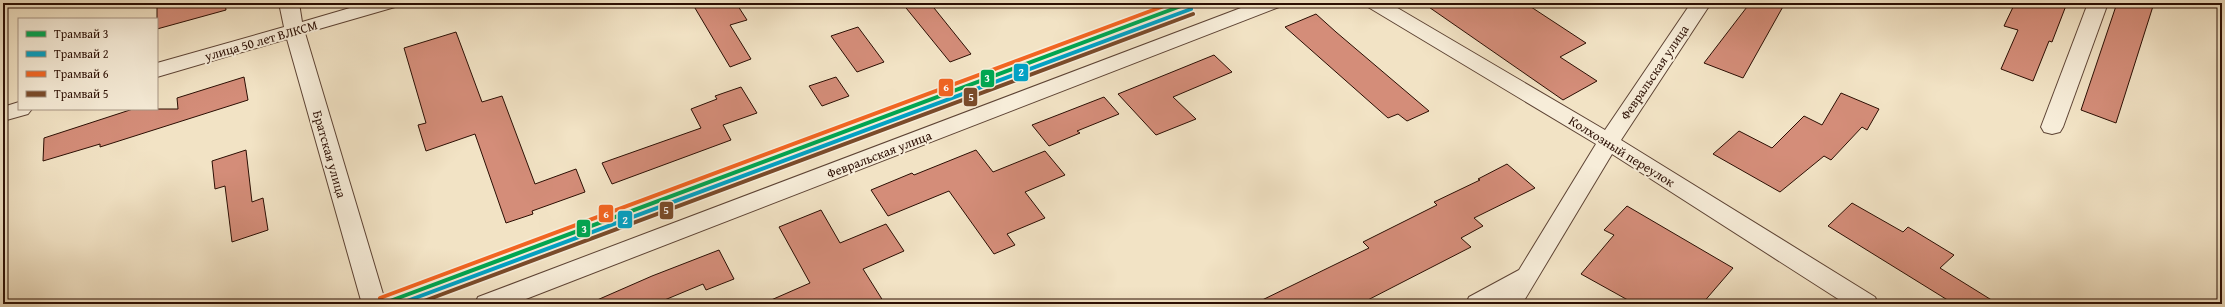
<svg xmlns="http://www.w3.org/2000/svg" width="2225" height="307" font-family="'Gentium Book Plus',serif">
	<rect width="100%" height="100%" fill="#f2e3c5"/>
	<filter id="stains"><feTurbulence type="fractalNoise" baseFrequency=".005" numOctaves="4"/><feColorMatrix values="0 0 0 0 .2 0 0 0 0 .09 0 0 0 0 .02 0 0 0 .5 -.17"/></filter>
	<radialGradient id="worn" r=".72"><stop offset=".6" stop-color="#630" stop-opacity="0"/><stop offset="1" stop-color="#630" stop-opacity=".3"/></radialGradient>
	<g fill="#d48d79" stroke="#2b0e03">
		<polygon points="157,3 225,3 226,10 157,29"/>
		<polygon points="692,3 736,3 747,20 730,25 751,59 730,67"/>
		<polygon points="902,3 930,3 971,54 950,62"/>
		<polygon points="1423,3 1525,3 1586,43 1560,57 1597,81 1563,100"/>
		<polygon points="1750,3 1785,3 1743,78 1704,63"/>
		<polygon points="2015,3 2067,3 2052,42 2049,41 2033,81 2001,69 2018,30 2004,26"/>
		<polygon points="2117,3 2154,3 2116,123 2081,110"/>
		<polygon points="1316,14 1336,32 1429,111 1407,121 1398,114 1388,118 1285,27"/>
		<polygon points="858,27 884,62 857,72 831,36"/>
		<polygon points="456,32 482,102 502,96 535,184 576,169 585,192 532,211 533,214 506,223 475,134 426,151 418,125 426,123 404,48"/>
		<polygon points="1214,55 1232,72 1173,97 1196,119 1156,135 1118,94"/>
		<polygon points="244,77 248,100 100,147 100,144 43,161 44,138 133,109 178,109 177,98"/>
		<polygon points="836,77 849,96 822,106 809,86"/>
		<polygon points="741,87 757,113 723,125 731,140 612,184 602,163 701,128 691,109 717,99 715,96"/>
		<polygon points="1841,93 1879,109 1867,130 1862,127 1831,160 1824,156 1780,192 1713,154 1739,131 1772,148 1804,116 1822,125"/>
		<polygon points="1104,97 1119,114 1077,131 1080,133 1049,146 1032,125"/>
		<polygon points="246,150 252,202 263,198 268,230 232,242 225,186 215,189 212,161"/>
		<polygon points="976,150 993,172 1045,151 1065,175 1025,192 1045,218 1007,234 1015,245 994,254 949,191 888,216 871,190 912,173 914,175"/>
		<polygon points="1507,164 1535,188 1474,218 1483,226 1461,238 1471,247 1360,304 1254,304 1369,248 1363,242 1437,205 1434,202 1480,180 1478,179"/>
		<polygon points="1852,203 1903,232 1908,227 1954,255 1940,268 1998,304 1954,304 1828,226"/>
		<polygon points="1627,206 1733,268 1702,304 1635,304 1581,274 1614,235 1604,230"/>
		<polygon points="821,210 840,243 886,224 904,251 863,269 885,304 762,304 810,283 779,227"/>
		<polygon points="719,250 734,279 706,290 703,284 655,304 588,304 652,276"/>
	</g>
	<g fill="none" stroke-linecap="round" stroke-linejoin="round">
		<g stroke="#5d4334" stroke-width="2">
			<g id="minor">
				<polygon points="279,3 299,3 302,22 367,3 398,3 395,7 305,33 386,304 362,304 287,39 157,77 157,63 284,27"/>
				<polygon points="1254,3 1282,3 1279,7 513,304 475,304 478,297"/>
				<polygon points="1365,3 1389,3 1605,130 1691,3 1711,3 1621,140 1875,297 1878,304 1846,304 1612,154 1522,304 1466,304 1469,297 1519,270 1596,144 1368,7"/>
				<polygon points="2088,3 2108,3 2063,127 2060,132 2052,134 2044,132 2041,127"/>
				<polygon points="19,102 19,109 32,109 28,114 3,121 3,107"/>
			</g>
		</g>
		<use href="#minor" fill="#f7edd9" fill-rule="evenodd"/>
		<g stroke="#f7edd9" stroke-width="7">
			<polyline id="tram-1" points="382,304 1189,3"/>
		</g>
		<g stroke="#f7edd9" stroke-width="7">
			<polyline id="tram-2" points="399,304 1191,9"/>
		</g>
		<g stroke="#f7edd9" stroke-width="7">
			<polyline id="tram-3" points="380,298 1172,3"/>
		</g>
		<g stroke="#f7edd9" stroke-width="7">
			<polyline id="tram-4" points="416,304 1193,14"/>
		</g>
		<use href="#tram-1" stroke="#00a651" stroke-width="4"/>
		<use href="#tram-2" stroke="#02a1c4" stroke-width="4"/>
		<use href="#tram-3" stroke="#f26522" stroke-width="4"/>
		<use href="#tram-4" stroke="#7a4b2a" stroke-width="4"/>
	</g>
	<g text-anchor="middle" stroke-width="4" stroke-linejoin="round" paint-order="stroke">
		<g font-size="13" fill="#2b0e03" stroke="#f7edd9">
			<text transform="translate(261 40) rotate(-16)" y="5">улица 50 лет ВЛКСМ</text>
			<text transform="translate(1654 72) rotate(-56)" y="5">Февральская улица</text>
			<text transform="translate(1622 151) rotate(32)" y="5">Колхозный переулок</text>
			<text transform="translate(330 154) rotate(74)" y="5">Братская улица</text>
			<text transform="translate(879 154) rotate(-21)" y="5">Февральская улица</text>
		</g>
	</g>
	<g stroke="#f7edd9" stroke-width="1.5">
		<rect x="1013" y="63" width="16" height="19" rx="4" fill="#02a1c4"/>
		<rect x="980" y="69" width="15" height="19" rx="4" fill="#00a651"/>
		<rect x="938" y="78" width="16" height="19" rx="4" fill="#f26522"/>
		<rect x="963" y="87" width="15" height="20" rx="4" fill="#7a4b2a"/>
		<rect x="659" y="201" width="15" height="19" rx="4" fill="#7a4b2a"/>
		<rect x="598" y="204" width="16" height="19" rx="4" fill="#f26522"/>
		<rect x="617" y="210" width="16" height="19" rx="4" fill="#02a1c4"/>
		<rect x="576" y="219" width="15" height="19" rx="4" fill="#00a651"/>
	</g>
	<g font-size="11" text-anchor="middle" font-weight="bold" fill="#fff">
		<text x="1021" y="76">2</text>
		<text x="987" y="82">3</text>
		<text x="946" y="91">6</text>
		<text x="971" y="101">5</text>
		<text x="666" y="214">5</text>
		<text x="606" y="218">6</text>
		<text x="625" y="224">2</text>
		<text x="584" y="233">3</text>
	</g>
	<rect width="2225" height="307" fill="none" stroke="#f2e3c5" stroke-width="16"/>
	<rect x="4" y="4" width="2217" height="299" fill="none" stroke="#2b0e03" stroke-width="2"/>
	<rect x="8" y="8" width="2209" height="291" fill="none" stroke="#2b0e03"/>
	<rect x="18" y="18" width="140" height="92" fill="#f7edd9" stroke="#a59483"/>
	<rect x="26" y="31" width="20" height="6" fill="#00a651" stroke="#a59483"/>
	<text x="54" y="38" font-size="12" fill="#2b0e03">Трамвай 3</text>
	<rect x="26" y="51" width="20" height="6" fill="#02a1c4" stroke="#a59483"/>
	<text x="54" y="58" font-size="12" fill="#2b0e03">Трамвай 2</text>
	<rect x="26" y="71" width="20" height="6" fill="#f26522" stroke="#a59483"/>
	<text x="54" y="78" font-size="12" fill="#2b0e03">Трамвай 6</text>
	<rect x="26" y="91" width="20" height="6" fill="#7a4b2a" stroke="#a59483"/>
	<text x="54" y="98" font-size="12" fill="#2b0e03">Трамвай 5</text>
	<rect width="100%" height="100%" filter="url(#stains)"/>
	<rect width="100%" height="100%" fill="url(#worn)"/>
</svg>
